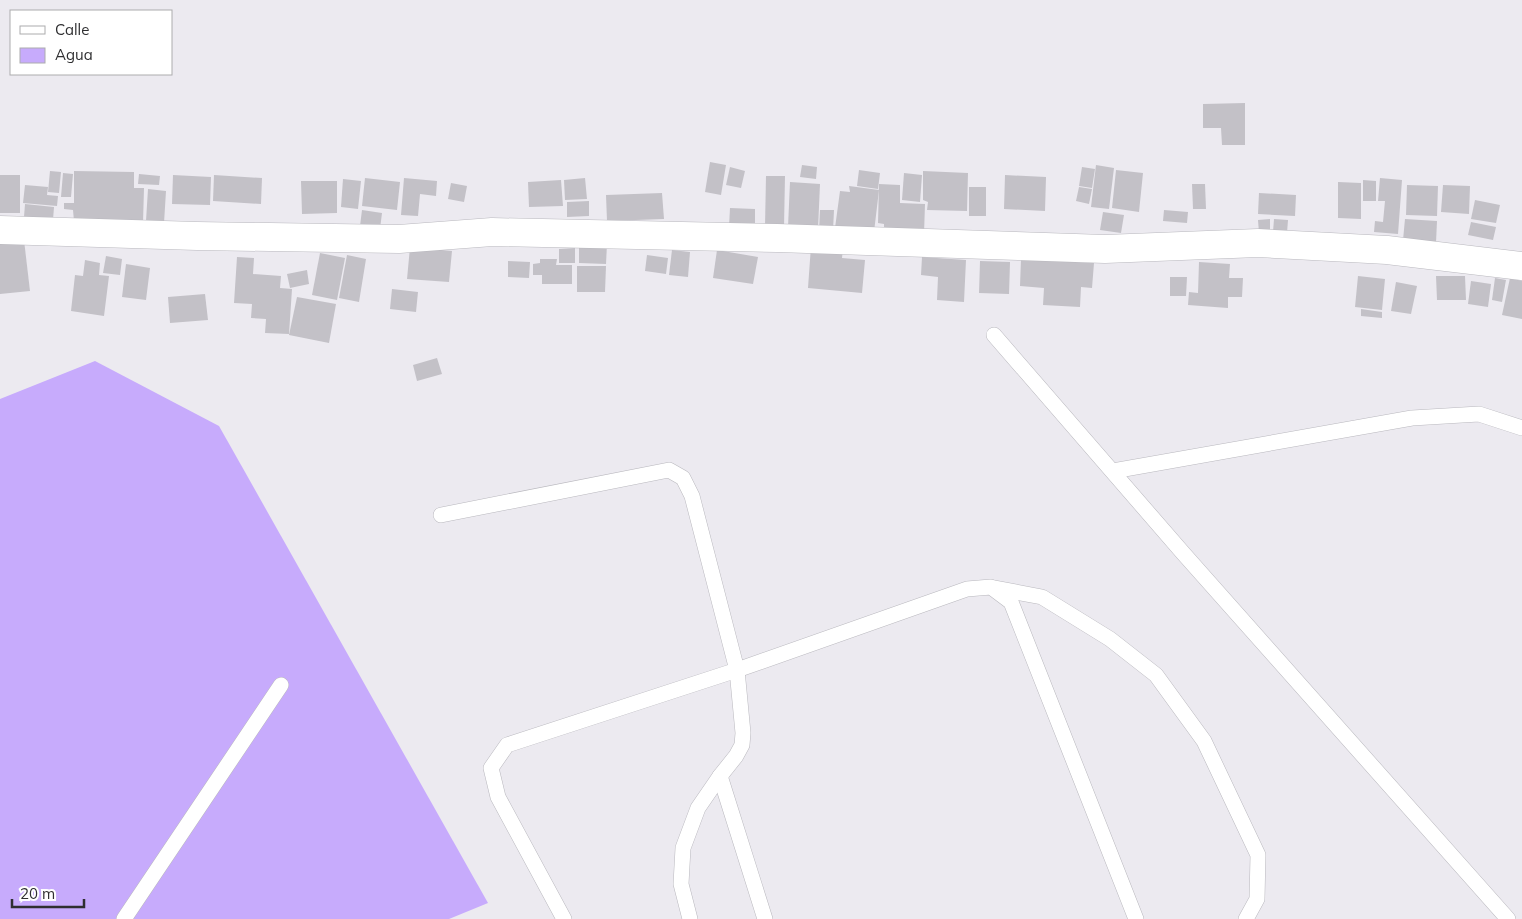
<svg xmlns="http://www.w3.org/2000/svg" width="1522" height="919" font-family="Mulish,sans-serif">
	<rect width="100%" height="100%" fill="#eceaf0"/>
	<polygon fill="#c7abfc" points="95,361 219,426 488,903 449,919 0,919 0,399"/>
	<g fill="#c3c1c7">
		<polygon points="1245,103 1245,145 1222,145 1221,128 1203,128 1203,104"/>
		<polygon points="710,162 726,165 721,195 705,192"/>
		<polygon points="802,165 817,167 816,179 800,177"/>
		<polygon points="1096,165 1114,168 1109,209 1091,207"/>
		<polygon points="730,167 745,171 741,188 726,185"/>
		<polygon points="1082,167 1095,169 1092,188 1079,186"/>
		<polygon points="859,170 880,173 878,189 857,186"/>
		<polygon points="1116,170 1143,173 1139,212 1112,208"/>
		<polygon points="50,171 61,172 59,193 48,192"/>
		<polygon points="74,171 134,172 134,188 144,188 143,223 74,221 73,210 64,209 64,203 74,203"/>
		<polygon points="923,171 968,173 967,211 927,210 928,202 923,200"/>
		<polygon points="63,173 73,174 71,197 61,197"/>
		<polygon points="904,173 922,175 920,202 902,200"/>
		<polygon points="139,174 160,176 159,185 138,184"/>
		<rect x="0" y="175" width="20" height="38"/>
		<polygon points="173,175 211,177 210,205 172,204"/>
		<polygon points="214,175 262,178 261,204 213,201"/>
		<polygon points="1005,175 1046,177 1045,211 1004,209"/>
		<polygon points="766,176 785,176 784,227 765,226"/>
		<polygon points="365,178 400,182 397,210 362,206"/>
		<polygon points="404,178 437,181 436,196 420,194 418,216 401,215"/>
		<polygon points="585,178 587,199 565,200 564,180"/>
		<polygon points="1380,178 1402,180 1398,234 1374,232 1375,221 1383,222 1385,201 1378,201"/>
		<polygon points="343,179 361,181 358,209 341,207"/>
		<polygon points="561,180 563,206 529,207 528,182"/>
		<polygon points="1363,180 1376,181 1376,201 1363,201"/>
		<polygon points="301,181 337,181 337,213 302,214"/>
		<polygon points="790,182 820,184 818,229 788,227"/>
		<polygon points="1338,182 1361,183 1361,219 1338,218"/>
		<polygon points="451,183 467,186 464,202 448,199"/>
		<polygon points="879,184 900,185 900,203 925,204 924,234 884,232 884,224 878,223"/>
		<polygon points="1192,184 1205,184 1206,209 1193,209"/>
		<polygon points="25,185 48,187 47,195 58,196 57,206 23,203"/>
		<polygon points="1407,185 1438,186 1437,216 1406,215"/>
		<polygon points="1443,185 1470,186 1469,214 1441,212"/>
		<polygon points="849,186 879,190 874,232 835,228 840,191 850,192"/>
		<rect x="969" y="187" width="17" height="29"/>
		<polygon points="1079,187 1092,189 1089,204 1076,201"/>
		<polygon points="148,189 166,191 164,223 146,221"/>
		<polygon points="662,193 664,219 607,221 606,195"/>
		<polygon points="1259,193 1296,195 1295,216 1258,214"/>
		<polygon points="1475,200 1500,205 1496,223 1471,219"/>
		<polygon points="589,201 589,216 567,217 567,202"/>
		<polygon points="25,204 54,207 53,220 24,217"/>
		<polygon points="730,208 755,209 755,228 729,227"/>
		<polygon points="362,210 382,213 380,229 360,226"/>
		<polygon points="820,210 834,210 833,231 819,231"/>
		<polygon points="1164,210 1188,212 1187,223 1163,221"/>
		<polygon points="1103,212 1124,215 1121,233 1100,230"/>
		<polygon points="1270,219 1270,233 1259,233 1258,220"/>
		<polygon points="1274,219 1288,220 1287,233 1273,232"/>
		<polygon points="1405,219 1437,221 1436,243 1403,240"/>
		<polygon points="1471,222 1496,227 1493,240 1468,235"/>
		<polygon points="24,240 30,291 0,294 0,243"/>
		<polygon points="579,243 607,244 606,264 579,263"/>
		<polygon points="811,246 843,248 842,258 865,260 862,293 808,288"/>
		<polygon points="410,247 452,251 449,282 407,279"/>
		<polygon points="575,248 575,263 559,263 559,249"/>
		<polygon points="672,250 690,252 688,277 669,275"/>
		<polygon points="717,250 758,257 753,284 713,278"/>
		<polygon points="320,253 345,258 337,300 312,295"/>
		<polygon points="347,255 366,259 359,302 339,298"/>
		<polygon points="647,255 668,258 666,274 645,271"/>
		<polygon points="106,256 122,259 120,275 103,273"/>
		<polygon points="237,257 254,258 253,274 281,276 280,288 292,289 289,334 265,333 266,319 251,318 252,304 234,303"/>
		<polygon points="922,257 966,260 964,302 937,300 938,277 921,275"/>
		<polygon points="540,259 557,259 556,265 572,265 572,284 542,284 542,275 533,275 533,264 540,263"/>
		<polygon points="1021,259 1094,263 1092,288 1081,287 1080,307 1043,305 1044,288 1020,286"/>
		<polygon points="85,260 100,263 99,275 109,276 104,316 71,311 75,275 83,276"/>
		<polygon points="508,261 530,262 529,278 508,277"/>
		<polygon points="980,261 1010,262 1009,294 979,293"/>
		<polygon points="1199,262 1230,264 1229,278 1243,278 1242,297 1228,297 1228,308 1188,305 1189,292 1198,293"/>
		<polygon points="126,264 150,268 146,300 122,297"/>
		<polygon points="577,266 606,266 605,292 577,292"/>
		<polygon points="307,270 309,284 290,288 287,274"/>
		<polygon points="1358,276 1385,279 1382,310 1355,307"/>
		<polygon points="1436,276 1465,276 1466,300 1437,300"/>
		<polygon points="1170,277 1187,277 1186,296 1170,296"/>
		<polygon points="1495,278 1506,280 1502,302 1492,300"/>
		<polygon points="1510,278 1522,281 1522,319 1502,315"/>
		<polygon points="1471,281 1491,284 1488,307 1468,304"/>
		<polygon points="1396,282 1417,286 1411,314 1391,311"/>
		<polygon points="392,289 418,292 416,312 390,309"/>
		<polygon points="205,294 208,320 170,323 168,297"/>
		<polygon points="297,297 336,304 329,343 289,335"/>
		<polygon points="1361,309 1382,312 1382,318 1361,316"/>
		<polygon points="437,358 442,374 417,381 413,365"/>
	</g>
	<g fill="none" stroke-linecap="round" stroke-linejoin="round">
		<g stroke="#b9b8be" stroke-width="16">
			<g id="service">
				<polyline points="994,335 1183,553 1508,919"/>
				<polyline points="1113,471 1412,418 1479,414 1522,428"/>
				<polyline points="441,515 669,470 683,478 692,496 737,670 743,733 742,745 736,756 720,776 698,808 683,848 681,884 690,919"/>
				<polyline points="995,588 1042,597 1110,639 1156,675 1204,741 1258,855 1257,899 1246,919"/>
				<polyline points="720,776 765,919"/>
				<polyline points="124,919 281,685"/>
				<polyline points="564,919 498,797 491,768 507,745 737,670 967,589 991,587 1011,602 1136,919"/>
			</g>
		</g>
		<g stroke="#b9b8be" stroke-width="29">
			<polyline id="minor" points="0,230 197,236 399,239 492,232 777,238 1105,249 1258,243 1387,250 1522,266"/>
		</g>
		<use href="#service" stroke="#fff" stroke-width="15"/>
		<use href="#minor" stroke="#fff" stroke-width="28"/>
	</g>
	<rect x="10" y="10" width="162" height="65" fill="#ffffff" stroke="#acacad"/>
	<rect x="20" y="26" width="25" height="8" fill="#ffffff" stroke="#acacad"/>
	<text x="55" y="35" font-size="15" fill="#2f2f31">Calle</text>
	<rect x="20" y="48" width="25" height="15" fill="#c7abfc" stroke="#acacad"/>
	<text x="55" y="60" font-size="15" fill="#2f2f31">Agua</text>
	<path d="M12 899v8h72v-8" fill="none" stroke="#2f2f31" stroke-width="2.5"/>
	<text x="20" y="899" font-size="15" fill="#2f2f31" stroke="#ffffff" stroke-width="4" paint-order="stroke">20 m</text>
</svg>
